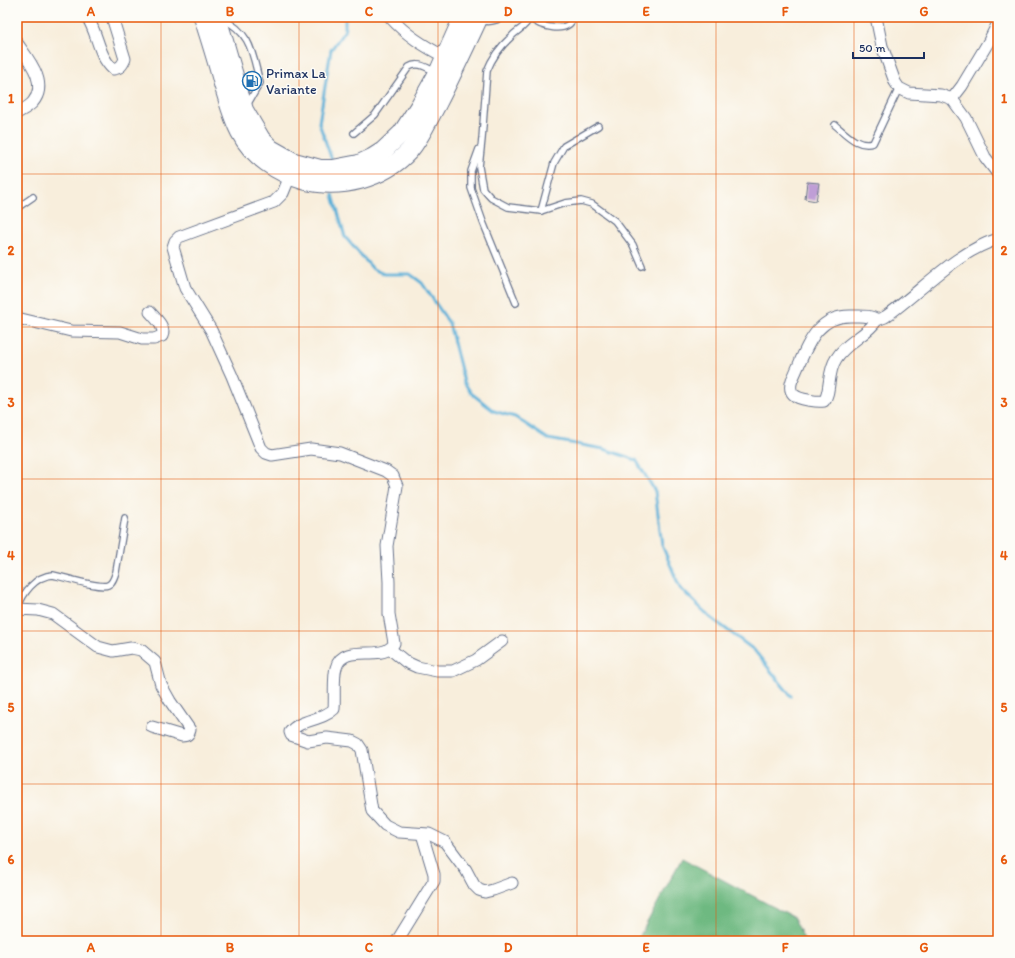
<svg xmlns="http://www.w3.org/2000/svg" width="1015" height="958" font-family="Itim,sans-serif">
	<rect width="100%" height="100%" fill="#fdfcf7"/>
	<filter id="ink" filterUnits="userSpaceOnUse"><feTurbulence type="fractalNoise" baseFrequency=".025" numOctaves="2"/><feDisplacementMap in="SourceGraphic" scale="8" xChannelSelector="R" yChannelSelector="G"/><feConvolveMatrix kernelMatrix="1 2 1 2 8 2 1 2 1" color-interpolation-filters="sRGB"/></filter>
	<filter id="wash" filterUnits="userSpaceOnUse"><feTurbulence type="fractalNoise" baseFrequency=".012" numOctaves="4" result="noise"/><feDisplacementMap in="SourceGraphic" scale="16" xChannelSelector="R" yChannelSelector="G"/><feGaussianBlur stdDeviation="0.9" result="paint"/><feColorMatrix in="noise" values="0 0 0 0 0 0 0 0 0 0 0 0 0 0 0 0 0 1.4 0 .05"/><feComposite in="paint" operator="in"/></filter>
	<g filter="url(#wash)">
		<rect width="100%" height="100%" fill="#f8eedc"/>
		<polygon fill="#6eb981" stroke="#447470" points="682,858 794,918 805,941 637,941"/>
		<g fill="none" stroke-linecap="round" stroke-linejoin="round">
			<g stroke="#5cb0d8" stroke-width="3">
				<polyline points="333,163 319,123 331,50 345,30 345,17"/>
				<polyline points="333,195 345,237 373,269 384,274 410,274 422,283 449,323 464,382 471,393 494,411 515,417 548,439 604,449 636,460 655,491 662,545 680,588 710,617 754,650 791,696"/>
			</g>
		</g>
		<g id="blocks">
			<polygon fill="#bf9ed6" points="807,182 819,183 816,201 805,199"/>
		</g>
	</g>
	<g filter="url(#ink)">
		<use href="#blocks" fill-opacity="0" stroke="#68728a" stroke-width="1"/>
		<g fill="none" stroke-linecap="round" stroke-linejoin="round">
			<g stroke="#68728a" stroke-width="8">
				<g id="service">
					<path d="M 528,17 C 540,27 567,35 574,17"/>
					<path d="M 221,18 C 252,33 252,53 260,83 L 247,105"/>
					<path d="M 529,19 C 525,28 517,30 511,37 C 501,46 492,58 487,71 L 482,139 L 479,167 L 483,189 L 491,198 L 508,207 L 541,211 L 565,203 L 581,201 L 592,204 L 615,221 L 633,245 L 642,266"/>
					<path d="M 480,20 C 489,23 494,21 503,17"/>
					<path d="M 835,125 C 846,134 858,148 873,143 L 899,88"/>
					<path d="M 354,133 L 375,115 L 409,67 C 418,61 427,68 436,72"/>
					<polyline points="479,149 471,171 471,188 483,222 516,303"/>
					<polyline points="17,208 33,197"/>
					<polyline points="541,211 554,163 564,146 598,126"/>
					<path d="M 17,609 C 23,593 35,576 53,575 C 64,577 100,589 108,585 C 113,583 114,577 116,572 L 125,518"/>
				</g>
			</g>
			<g stroke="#68728a" stroke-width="13">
				<g id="minor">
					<path d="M 87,17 C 98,33 98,56 113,69 C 120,68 122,66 125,59 L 112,17"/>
					<path d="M 390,17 C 406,35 424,46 445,57"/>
					<polyline points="876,17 882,46 895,82 899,88 909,93 941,95 952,99 966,118 985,157 998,174"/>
					<path d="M 17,43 C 28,59 49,83 33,102 C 29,107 22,110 17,113"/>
					<polyline points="952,99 962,86 989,41 998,23"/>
					<path d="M 290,176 L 283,193 L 274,202 L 179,237 L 175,241 L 173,247 L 185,288 L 211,330 L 232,376 L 261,448 L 266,453 L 272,455 L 311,449 L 340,453 L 386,471 L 393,476 L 397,486 L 387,546 L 389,582 L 389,614 L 394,643 C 393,645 392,647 390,648 C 378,660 342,643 336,668 C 333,677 335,698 334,709 C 322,721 300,719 290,732 L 291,735 L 308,741 L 327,738 L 352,741 L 358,744 L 362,750 L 372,811 L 385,825 L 399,832 L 429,834 L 445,842 L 466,870 L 474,885 L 479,890 L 485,892 L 493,890 L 512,883"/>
					<path d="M 17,318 L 71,331 L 120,332 L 142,339 L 154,339 L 162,336 C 166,327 156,319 150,312"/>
					<path d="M 877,320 C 866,336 846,342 836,359 C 827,372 831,393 824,401 C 818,402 814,401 808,400 C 796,398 787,394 792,380 C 806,351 814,314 853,316 C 861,316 871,315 877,320 L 885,317 C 922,291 954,253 998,239"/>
					<path d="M 17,609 L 38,610 L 53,614 L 98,647 L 113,651 L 131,648 L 141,650 L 155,662 L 161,685 L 170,701 L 190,730 C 189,735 187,736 182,736 L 152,727"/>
					<polyline points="390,649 406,662 417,667 437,671 453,671 476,660 502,641"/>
					<polyline points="397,941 434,881 434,874 422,834"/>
				</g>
			</g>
			<g stroke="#68728a" stroke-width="20">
				<g id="trunk">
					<path d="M 203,17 C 210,39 217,61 223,84 C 228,100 232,117 240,132 C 252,156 278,173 303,180 C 340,190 383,179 409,151 C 421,137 428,120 437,104 C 452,75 465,47 479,17"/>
					<polyline points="217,17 244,110 261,139 271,149 294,162 320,169 333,169 359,164 372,158 383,151 402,133 420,105 438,73 463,17"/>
				</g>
			</g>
			<use href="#service" stroke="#fff" stroke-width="5.5"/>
			<use href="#minor" stroke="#fff" stroke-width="11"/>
			<use href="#trunk" stroke="#fff" stroke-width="18"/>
		</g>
	</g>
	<path fill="none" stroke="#e8590c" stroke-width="1" stroke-opacity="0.55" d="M 161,17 L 161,941M 299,17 L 299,941M 438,17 L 438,941M 577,17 L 577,941M 716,17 L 716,941M 854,17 L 854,941M 17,174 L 998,174M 17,327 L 998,327M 17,479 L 998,479M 17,631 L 998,631M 17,784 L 998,784"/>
	<defs>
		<g id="fuel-ring" transform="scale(1)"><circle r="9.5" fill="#fdfcf7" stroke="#1f6fb2" stroke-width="1.5"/><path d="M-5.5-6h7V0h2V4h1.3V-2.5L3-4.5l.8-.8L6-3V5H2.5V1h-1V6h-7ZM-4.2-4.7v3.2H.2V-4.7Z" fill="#1f6fb2"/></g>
	</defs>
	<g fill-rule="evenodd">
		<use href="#fuel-ring" x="252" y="81"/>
	</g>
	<g text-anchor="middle" stroke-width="3" stroke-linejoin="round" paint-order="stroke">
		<g font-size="14" fill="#1b2f5e" stroke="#fdfcf7" text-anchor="start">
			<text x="266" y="78">Primax La<tspan x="266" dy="16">Variante</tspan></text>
		</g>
	</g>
	<rect width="1015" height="958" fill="none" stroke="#fdfcf7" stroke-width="44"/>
	<path d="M853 52v6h71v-6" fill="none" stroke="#1b2f5e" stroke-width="2"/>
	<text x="859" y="52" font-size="12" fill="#1b2f5e" stroke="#fdfcf7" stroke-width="3" paint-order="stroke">50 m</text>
	<rect x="22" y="22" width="971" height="914" fill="none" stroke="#e8590c" stroke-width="1.5"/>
	<g font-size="13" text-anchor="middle" font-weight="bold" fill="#e8590c">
		<text x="91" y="16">A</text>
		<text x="230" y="16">B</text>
		<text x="369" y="16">C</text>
		<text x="508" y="16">D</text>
		<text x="646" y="16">E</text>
		<text x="785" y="16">F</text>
		<text x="924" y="16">G</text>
		<text x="11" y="103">1</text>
		<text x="1004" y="103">1</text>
		<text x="11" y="255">2</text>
		<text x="1004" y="255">2</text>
		<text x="11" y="407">3</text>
		<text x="1004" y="407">3</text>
		<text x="11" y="560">4</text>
		<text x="1004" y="560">4</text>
		<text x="11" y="712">5</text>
		<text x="1004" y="712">5</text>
		<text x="11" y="864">6</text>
		<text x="1004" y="864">6</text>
		<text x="91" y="952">A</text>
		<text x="230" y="952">B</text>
		<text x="369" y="952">C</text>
		<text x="508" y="952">D</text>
		<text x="646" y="952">E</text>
		<text x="785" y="952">F</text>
		<text x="924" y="952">G</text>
	</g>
</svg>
